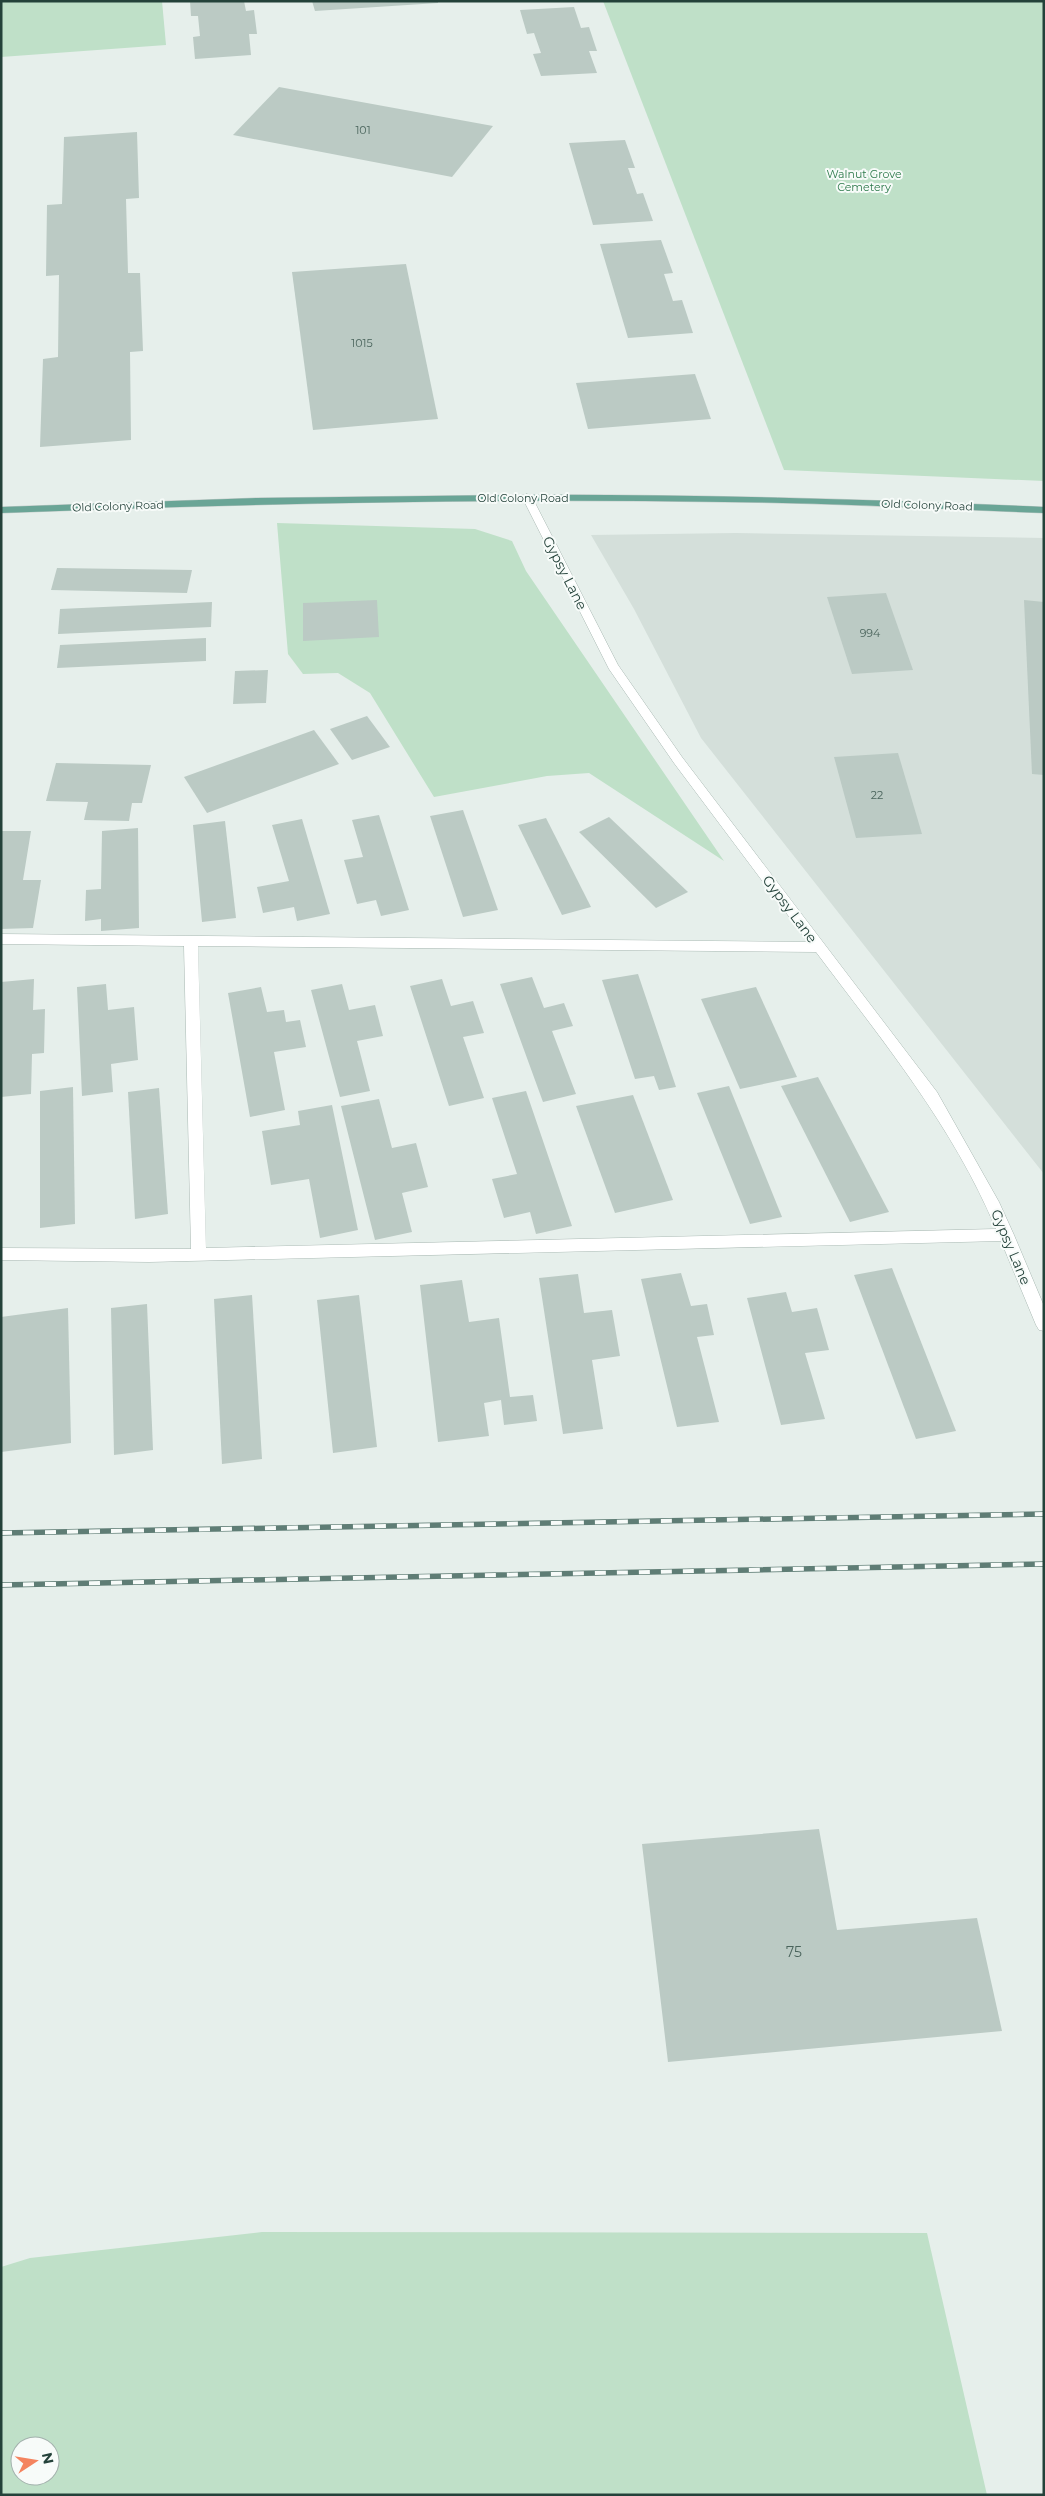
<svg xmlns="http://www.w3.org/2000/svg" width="1045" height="2496" font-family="Montserrat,sans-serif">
	<rect width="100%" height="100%" fill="#e6efeb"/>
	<polygon fill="#d4dfda" points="736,533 1044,538 1044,1174 701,738 634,609 591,535"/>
	<g fill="#bfe0c8" fill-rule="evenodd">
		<polygon points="1,1 162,1 166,45 1,57"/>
		<polygon points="603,1 1044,1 1044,481 784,470"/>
		<polygon points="277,523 475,529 512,541 526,571 724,861 589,773 547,776 434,797 370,693 338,673 303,674 288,654"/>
		<path d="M 262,2232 L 927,2233 L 987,2495 L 1,2495 L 1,2267 L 30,2258 ZM 20,2446 L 50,2446 L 50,2476 L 20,2476 Z"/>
	</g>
	<g fill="#bbcac4">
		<polygon points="190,1 244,1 246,11 254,10 257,34 249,34 251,55 195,59 193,37 200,36 198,16 191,16"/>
		<polygon points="312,1 438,1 438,3 315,11"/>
		<polygon points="574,7 581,28 589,27 597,51 589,51 597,73 541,76 533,54 541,53 534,33 527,34 520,10"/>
		<polygon points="279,87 493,126 452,177 233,135"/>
		<polygon points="137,132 139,198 126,199 128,273 140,273 143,351 130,352 131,440 40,447 43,359 58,357 59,275 46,276 47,205 62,204 64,137"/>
		<polygon points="625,140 635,168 628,168 637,194 643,193 653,221 593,225 569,143"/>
		<polygon points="661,240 673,273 664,274 673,301 682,300 693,333 628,338 600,244"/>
		<polygon points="406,264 438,419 313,430 292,272"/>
		<polygon points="695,374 711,419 588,429 576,383"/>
		<polygon points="57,568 192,570 187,593 51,590"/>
		<polygon points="886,593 913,670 852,674 827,597"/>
		<polygon points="377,600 379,637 303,641 303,603"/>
		<polygon points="1024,600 1044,602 1044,775 1032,774"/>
		<polygon points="212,602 211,627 58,634 60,609"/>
		<polygon points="206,638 206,661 57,668 60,645"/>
		<polygon points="268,670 266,703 233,704 235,671"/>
		<polygon points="367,716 390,747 352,760 330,729"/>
		<polygon points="314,730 339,764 207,813 184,777"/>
		<polygon points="898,753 922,834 856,838 834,757"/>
		<polygon points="56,763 151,765 142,803 132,803 129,821 84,820 88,802 46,801"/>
		<polygon points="463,810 498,910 463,917 430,816"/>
		<polygon points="379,815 409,910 381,916 376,900 357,904 344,860 363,857 352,820"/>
		<polygon points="609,817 688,892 656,908 579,832"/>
		<polygon points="546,818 591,907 562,915 518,825"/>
		<polygon points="302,819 330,914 297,921 294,907 263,913 257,887 289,881 272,825"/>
		<polygon points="225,821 236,918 202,922 193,825"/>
		<polygon points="138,828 139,928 101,931 101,919 85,921 86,890 101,889 102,831"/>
		<polygon points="1,831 31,831 23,880 41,880 33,928 1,929"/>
		<polygon points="638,974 676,1087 659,1090 654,1076 635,1079 602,980"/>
		<polygon points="532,977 544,1008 564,1003 573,1026 552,1031 576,1094 543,1102 500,984"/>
		<polygon points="34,979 33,1010 45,1009 44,1053 32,1054 31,1094 1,1097 1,982"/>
		<polygon points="442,979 451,1006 473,1001 484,1033 463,1037 484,1098 449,1106 410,986"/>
		<polygon points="106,984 108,1010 134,1007 138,1060 111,1064 113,1092 82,1096 77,987"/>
		<polygon points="342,984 349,1010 375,1005 383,1036 357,1041 370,1091 340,1097 311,990"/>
		<polygon points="261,987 267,1012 284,1010 286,1022 300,1020 306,1047 274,1052 285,1110 250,1117 228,993"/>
		<polygon points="756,987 797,1077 740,1089 701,999"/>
		<polygon points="818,1077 889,1212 850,1222 781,1086"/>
		<polygon points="729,1086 782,1217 750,1224 697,1093"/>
		<polygon points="73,1087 75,1224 40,1228 40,1091"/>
		<polygon points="159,1088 168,1214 135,1219 128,1092"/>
		<polygon points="526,1091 572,1226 536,1234 530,1212 504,1218 492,1179 517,1174 492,1098"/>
		<polygon points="633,1095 673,1200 615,1213 576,1106"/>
		<polygon points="379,1099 392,1148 416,1143 428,1187 402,1193 412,1232 375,1240 341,1106"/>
		<polygon points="332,1105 358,1230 320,1238 309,1179 271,1185 262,1131 300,1125 298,1111"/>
		<polygon points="892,1268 956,1431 916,1439 854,1275"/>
		<polygon points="681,1273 691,1306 707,1304 714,1335 697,1337 719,1422 677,1427 641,1279"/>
		<polygon points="578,1274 584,1313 612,1310 620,1356 592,1360 603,1429 563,1434 539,1278"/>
		<polygon points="462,1280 469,1322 499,1318 510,1397 533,1395 537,1421 504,1425 501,1400 484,1403 489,1436 438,1442 420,1285"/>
		<polygon points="786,1292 792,1312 817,1308 829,1350 805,1353 825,1419 781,1425 747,1298"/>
		<polygon points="252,1295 262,1459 222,1464 214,1299"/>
		<polygon points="359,1295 377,1447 333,1453 317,1300"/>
		<polygon points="147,1304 153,1450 114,1455 111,1308"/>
		<polygon points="68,1308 71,1443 1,1452 1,1317"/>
		<polygon points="819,1829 837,1930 977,1918 1002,2031 668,2062 642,1844"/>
	</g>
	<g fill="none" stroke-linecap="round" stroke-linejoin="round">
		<g stroke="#a8b8b2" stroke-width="1">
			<path id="minor" d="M 527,494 L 532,497 L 618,665 L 682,757 L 937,1092 L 999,1202 L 1014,1235 L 1044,1306 L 1044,1331 L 1039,1330 L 1036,1325 L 1001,1241 L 149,1262 L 1,1260 L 1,1248 L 191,1249 L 184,946 L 1,944 L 1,934 L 808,942 L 674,763 L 609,669 L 522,497 ZM 198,946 L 816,952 C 882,1040 953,1126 996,1229 L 206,1248 Z"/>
		</g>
		<g stroke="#c2cac8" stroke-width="1">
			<path id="major" d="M 512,495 C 689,494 866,499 1044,507 L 1044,513 C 937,509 831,503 724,502 C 483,498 242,504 1,513 L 1,507 L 256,498 Z"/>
		</g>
		<use href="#minor" fill="#fff" fill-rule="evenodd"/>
		<use href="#major" fill="#6aa596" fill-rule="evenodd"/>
		<g stroke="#5f7d75" stroke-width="5.5">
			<g id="rail">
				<polyline points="1,1533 1044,1514"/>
				<polyline points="1,1585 1044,1564"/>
			</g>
		</g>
		<use href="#rail" stroke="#f7fbf9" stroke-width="4" stroke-dasharray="11" stroke-linecap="butt"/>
	</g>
	<g text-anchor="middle" stroke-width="4" stroke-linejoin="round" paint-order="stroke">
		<g font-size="11" fill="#4a645c">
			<text x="363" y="134">101</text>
			<text x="362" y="347">1015</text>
			<text x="870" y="637">994</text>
			<text x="877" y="799">22</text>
		</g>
		<g font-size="11" fill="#2d7a4b" stroke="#f7fbf9">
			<text x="864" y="178">Walnut Grove<tspan x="864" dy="13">Cemetery</tspan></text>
		</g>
		<g font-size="11" fill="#24423a" stroke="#f7fbf9">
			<text x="523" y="502">Old Colony Road</text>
			<text transform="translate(927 505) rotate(2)" y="4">Old Colony Road</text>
			<text transform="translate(118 506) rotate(-2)" y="4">Old Colony Road</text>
		</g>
		<g font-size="14" fill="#24423a" stroke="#f7fbf9">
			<text transform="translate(565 573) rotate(63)" y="5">Gypsy Lane</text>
			<text transform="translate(790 909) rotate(53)" y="5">Gypsy Lane</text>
			<text transform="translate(1011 1247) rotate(67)" y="5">Gypsy Lane</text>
		</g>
		<g font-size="14" fill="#4a645c">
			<text x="794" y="1957">75</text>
		</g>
	</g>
	<rect width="1045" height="2496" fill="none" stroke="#24423a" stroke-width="5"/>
	<g transform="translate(35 2461) rotate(78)"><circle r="24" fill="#f7fbf9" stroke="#a3b1ad"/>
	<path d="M0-4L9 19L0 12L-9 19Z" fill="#f4845f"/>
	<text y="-8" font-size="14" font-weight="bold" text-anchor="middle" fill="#24423a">N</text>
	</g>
</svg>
